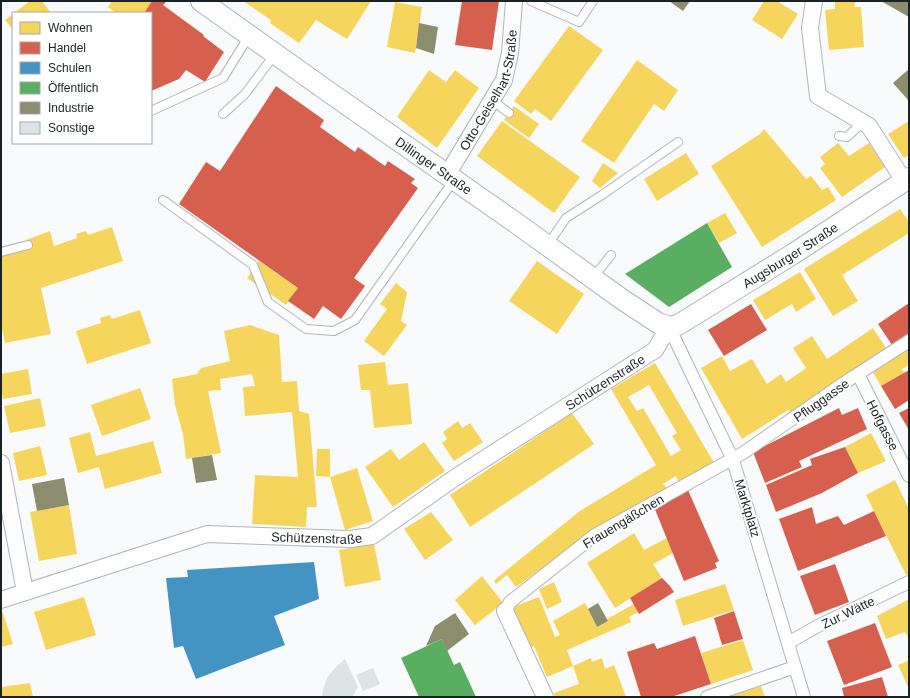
<svg xmlns="http://www.w3.org/2000/svg" width="910" height="698" font-family="Arial,sans-serif">
	<rect width="100%" height="100%" fill="#f8fafc"/>
	<g fill="#f6d55c" fill-rule="evenodd">
		<polygon points="30,1 42,1 51,13 14,13"/>
		<polygon points="112,1 152,1 144,13 116,13 108,7"/>
		<polygon points="243,1 371,1 347,39 316,20 299,43 270,23 271,20"/>
		<polygon points="764,1 777,1 798,14 782,39 752,20"/>
		<polygon points="835,1 856,1 854,7 861,7 864,47 829,50 825,10 835,9"/>
		<polygon points="395,2 422,7 415,53 387,47"/>
		<polygon points="13,14 13,30 5,20"/>
		<polygon points="569,26 603,50 551,121 535,109 531,114 514,101"/>
		<polygon points="637,60 678,90 664,111 654,104 614,163 581,141"/>
		<polygon points="429,70 446,82 455,70 479,88 437,148 397,117"/>
		<polygon points="514,106 539,124 529,138 504,120"/>
		<polygon points="502,121 580,177 554,213 477,156"/>
		<polygon points="909,121 909,155 904,158 888,134"/>
		<polygon points="764,129 806,179 811,176 822,190 828,187 836,200 762,247 711,166 760,134"/>
		<polygon points="838,143 849,156 869,143 885,167 842,197 820,168 825,164 820,157"/>
		<polygon points="686,153 699,174 657,201 644,179"/>
		<polygon points="603,163 618,173 600,188 592,181"/>
		<polygon points="900,209 909,222 909,233 842,275 858,301 833,316 804,269"/>
		<polygon points="725,213 737,233 719,243 707,223"/>
		<polygon points="112,227 123,261 41,288 51,334 5,343 1,324 1,256 29,249 26,240 50,231 54,246 77,238 76,234 86,231 88,235"/>
		<polygon points="259,261 298,288 286,305 247,278"/>
		<polygon points="537,261 584,294 557,334 509,301"/>
		<polygon points="800,272 816,299 796,312 792,304 765,320 753,300"/>
		<polygon points="396,283 407,292 401,321 407,325 384,356 364,341 387,309 380,304"/>
		<polygon points="140,310 151,343 87,364 76,331 101,323 100,318 110,315 112,319"/>
		<polygon points="250,325 279,335 282,382 297,381 299,411 309,414 317,507 307,507 306,527 252,524 255,475 298,477 292,412 245,416 243,387 255,386 252,374 220,379 221,390 208,391 221,453 186,459 183,434 175,405 172,379 197,374 201,368 230,361 224,331"/>
		<polygon points="873,328 886,348 791,413 788,410 742,439 701,368 722,356 730,371 752,359 767,384 781,374 786,382 806,368 793,348 812,336 827,359"/>
		<polygon points="909,346 909,365 902,369 904,373 881,386 871,369"/>
		<polygon points="385,362 388,385 408,383 412,424 374,428 370,390 361,390 358,365"/>
		<path d="M 655,363 L 716,466 L 679,483 L 676,476 L 663,484 L 667,488 L 596,529 L 516,587 L 507,575 L 496,584 L 494,581 L 497,578 L 580,511 L 656,465 L 611,389 ZM 649,385 L 677,433 L 672,436 L 681,450 L 671,456 L 643,408 L 637,411 L 628,397 Z"/>
		<polygon points="28,369 32,394 3,399 1,386 1,374"/>
		<polygon points="140,388 151,419 102,436 91,405"/>
		<polygon points="40,398 46,426 10,433 4,406"/>
		<polygon points="572,413 594,444 470,527 450,495"/>
		<polygon points="458,421 462,428 470,423 483,442 454,461 442,443 447,439 443,432"/>
		<polygon points="90,432 96,456 153,441 162,473 105,489 99,467 78,473 69,438"/>
		<polygon points="871,433 886,461 858,473 845,447"/>
		<polygon points="424,442 445,471 393,507 365,467 391,449 399,460"/>
		<polygon points="40,446 47,475 19,481 13,453"/>
		<polygon points="317,449 330,449 330,477 316,476"/>
		<polygon points="357,468 373,521 345,530 330,477"/>
		<polygon points="895,480 909,509 909,573 906,575 866,495"/>
		<polygon points="69,505 77,554 39,561 30,512"/>
		<polygon points="431,512 453,540 425,560 404,529"/>
		<polygon points="634,533 644,550 667,538 673,553 653,564 662,578 615,608 587,563"/>
		<polygon points="374,544 381,580 345,587 339,550"/>
		<polygon points="482,576 503,603 475,625 455,600"/>
		<polygon points="554,582 562,602 547,609 539,589"/>
		<polygon points="725,584 734,610 683,626 675,600"/>
		<polygon points="84,597 96,635 46,650 34,612"/>
		<polygon points="539,597 555,637 560,635 553,621 585,603 597,627 608,621 607,619 634,604 638,612 629,617 631,622 567,650 573,666 547,677 534,646 529,648 513,607"/>
		<polygon points="909,599 909,639 905,632 886,639 877,616"/>
		<polygon points="3,613 13,644 1,647 1,614"/>
		<polygon points="743,640 753,670 711,684 701,653"/>
		<polygon points="591,658 592,662 602,658 605,669 614,665 626,697 555,697 554,693 579,684 573,666"/>
		<polygon points="909,660 909,689 898,665"/>
		<polygon points="30,683 33,697 1,697 1,687"/>
		<polygon points="761,686 765,697 726,697"/>
	</g>
	<g fill="#d6604d">
		<polygon points="152,1 166,2 163,5 204,35 203,36 224,52 205,82 186,70 179,79 151,91 151,13 144,13"/>
		<polygon points="462,1 499,1 492,50 455,45"/>
		<polygon points="276,86 324,120 320,127 355,152 358,147 385,166 388,161 415,179 411,183 418,188 354,278 365,286 341,319 323,306 314,319 288,301 298,288 179,204 206,162 220,171"/>
		<polygon points="909,303 909,333 892,345 878,324"/>
		<polygon points="751,304 767,330 724,356 708,330"/>
		<polygon points="909,370 909,400 895,409 881,386"/>
		<polygon points="839,408 842,415 858,408 867,429 799,461 802,467 765,483 753,452"/>
		<polygon points="909,408 909,430 899,413"/>
		<polygon points="845,447 858,473 822,493 776,512 766,485 812,465 810,459"/>
		<polygon points="688,490 719,561 715,563 717,568 684,581 654,507"/>
		<polygon points="812,507 816,524 838,516 844,525 874,511 886,536 798,571 779,519"/>
		<polygon points="835,564 849,602 815,615 800,576"/>
		<polygon points="662,578 670,586 674,592 639,614 630,598"/>
		<polygon points="734,611 743,639 722,645 714,618"/>
		<polygon points="875,623 892,667 844,685 827,641"/>
		<polygon points="695,636 711,684 671,697 641,697 627,652 654,643 657,649"/>
		<polygon points="882,677 888,697 844,697 842,688"/>
	</g>
	<polygon fill="#4393c3" points="314,562 319,599 274,616 285,645 196,679 183,646 174,648 166,578 188,577 187,570"/>
	<g fill="#5aae61">
		<polygon points="707,223 732,267 669,307 625,274"/>
		<polygon points="442,639 454,665 460,662 476,697 419,697 401,658"/>
	</g>
	<g fill="#8c8c6e">
		<polygon points="669,1 690,1 683,11"/>
		<polygon points="881,1 909,1 909,17"/>
		<polygon points="419,23 438,27 434,54 416,48"/>
		<polygon points="909,69 909,101 893,83"/>
		<polygon points="212,455 217,480 196,483 192,458"/>
		<polygon points="64,478 69,505 37,511 32,484"/>
		<polygon points="598,603 608,621 597,627 588,609"/>
		<polygon points="455,613 469,634 447,651 442,639 426,646 435,626"/>
	</g>
	<g fill="#dde4e5">
		<polygon points="345,659 358,687 352,697 322,697 323,689 327,678 335,668"/>
		<polygon points="373,668 380,684 363,691 356,675"/>
	</g>
	<g fill="none" stroke-linecap="round" stroke-linejoin="round">
		<g stroke="#b1b6b9" stroke-width="10">
			<g id="service">
				<polyline points="531,1 579,22 593,1"/>
				<polyline points="493,101 509,113"/>
				<polyline points="151,111 223,78 249,36"/>
				<polyline points="223,114 245,94 275,54"/>
				<polyline points="839,136 847,137 863,122"/>
				<polyline points="163,200 253,265 268,302 306,329 334,331 355,320 454,180"/>
				<polyline points="547,246 566,218 602,195 678,142"/>
				<polyline points="1,252 28,245"/>
				<polyline points="593,278 611,255"/>
			</g>
		</g>
		<g stroke="#b1b6b9" stroke-width="14">
			<g id="pedestrian">
				<polyline points="669,327 733,460 804,697"/>
				<polyline points="858,374 909,476"/>
				<polyline points="505,611 510,602 595,535 743,453 844,383 909,341"/>
				<polyline points="788,643 816,627 909,582"/>
				<polyline points="707,697 795,667"/>
			</g>
		</g>
		<g stroke="#b1b6b9" stroke-width="18">
			<g id="minor">
				<polyline points="814,1 810,28 818,96 869,126 904,181"/>
				<path id="s1" d="M 447,175 L 504,80 L 510,53 L 514,1"/>
				<polyline points="1,463 25,592"/>
				<path id="s2" d="M 1,600 L 207,534 L 350,539 L 372,536 L 456,477 L 655,350 L 669,327"/>
				<polyline points="505,611 545,697"/>
			</g>
		</g>
		<g stroke="#b1b6b9" stroke-width="22">
			<g id="tertiary">
				<path id="s3" d="M 201,1 L 326,90 L 516,223 L 623,300 L 658,323 L 669,327 L 678,325 L 793,254 L 909,178"/>
			</g>
		</g>
		<use href="#service" stroke="#fefeff" stroke-width="8"/>
		<use href="#pedestrian" stroke="#fefeff" stroke-width="12"/>
		<use href="#minor" stroke="#fefeff" stroke-width="16"/>
		<use href="#tertiary" stroke="#fefeff" stroke-width="20"/>
	</g>
	<g text-anchor="middle" stroke-width="4" stroke-linejoin="round" paint-order="stroke">
		<g font-size="13" fill="#192327" stroke="#fff">
			<text dy="5" stroke="none"><textPath href="#s1" startOffset="96">Otto-Geiselhart-Straße</textPath></text>
			<text dy="5" stroke="none"><textPath href="#s3" startOffset="285">Dillinger Straße</textPath></text>
			<text dy="5" stroke="none"><textPath href="#s3" startOffset="712">Augsburger Straße</textPath></text>
			<text dy="5" stroke="none"><textPath href="#s2" startOffset="661">Schützenstraße</textPath></text>
			<text transform="translate(821 400) rotate(-35)" y="5">Pfluggasse</text>
			<text transform="translate(883 425) rotate(63)" y="5">Hofgasse</text>
			<text transform="translate(748 508) rotate(73)" y="5">Marktplatz</text>
			<text transform="translate(623 521) rotate(-31)" y="5">Frauengäßchen</text>
			<text dy="5" stroke="none"><textPath href="#s2" startOffset="326">Schützenstraße</textPath></text>
			<text transform="translate(848 612) rotate(-26)" y="5">Zur Wätte</text>
		</g>
	</g>
	<rect width="910" height="698" fill="none" stroke="#192327" stroke-width="4"/>
	<rect x="12" y="12" width="140" height="132" fill="#ffffff" stroke="#a3a7a9"/>
	<rect x="20" y="22" width="20" height="12" fill="#f6d55c" stroke="#a3a7a9"/>
	<text x="48" y="32" font-size="12" fill="#192327">Wohnen</text>
	<rect x="20" y="42" width="20" height="12" fill="#d6604d" stroke="#a3a7a9"/>
	<text x="48" y="52" font-size="12" fill="#192327">Handel</text>
	<rect x="20" y="62" width="20" height="12" fill="#4393c3" stroke="#a3a7a9"/>
	<text x="48" y="72" font-size="12" fill="#192327">Schulen</text>
	<rect x="20" y="82" width="20" height="12" fill="#5aae61" stroke="#a3a7a9"/>
	<text x="48" y="92" font-size="12" fill="#192327">Öffentlich</text>
	<rect x="20" y="102" width="20" height="12" fill="#8c8c6e" stroke="#a3a7a9"/>
	<text x="48" y="112" font-size="12" fill="#192327">Industrie</text>
	<rect x="20" y="122" width="20" height="12" fill="#dde4e5" stroke="#a3a7a9"/>
	<text x="48" y="132" font-size="12" fill="#192327">Sonstige</text>
</svg>
